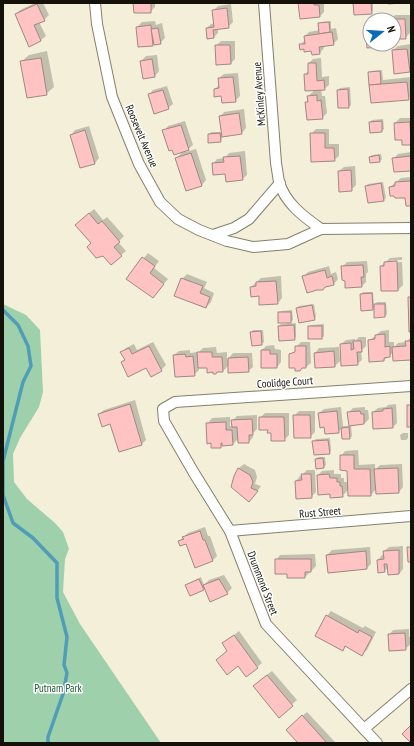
<svg xmlns="http://www.w3.org/2000/svg" width="414" height="746" font-family="'PT Sans Narrow',sans-serif">
	<rect width="100%" height="100%" fill="#f3efd9"/>
	<polygon fill="#9ed1ab" points="3,304 26,315 40,330 43,392 39,407 20,438 13,454 14,482 27,499 55,523 63,532 69,549 65,559 63,592 80,624 161,743 3,743"/>
	<g fill="#0003">
		<polygon points="35,3 43,3 49,15 44,20 39,22 46,36 41,40 30,45 16,14 20,10"/>
		<polygon points="134,3 155,3 155,7 150,12"/>
		<polygon points="299,3 324,3 324,12 320,16"/>
		<polygon points="354,3 373,3 373,11 371,13"/>
		<polygon points="388,3 402,3 388,5"/>
		<polygon points="231,4 233,22 228,27 218,28 218,33 214,37 207,28 211,24 215,23 213,11 218,6"/>
		<polygon points="395,15 410,15 410,33 405,38 394,38 394,20 390,20"/>
		<polygon points="155,21 156,25 162,23 165,38 160,43 154,42 152,45 137,27 142,22"/>
		<polygon points="331,21 331,29 336,28 338,39 333,44 324,45 324,48 320,53 304,48 300,45 305,40 305,36 309,32 320,30 319,24 321,22"/>
		<polygon points="221,41 235,41 235,59 231,63 216,46"/>
		<polygon points="411,44 411,69 409,71 393,50 398,46"/>
		<polygon points="47,51 54,87 46,94 21,62 29,55"/>
		<polygon points="157,55 159,71 155,76 141,61 146,56"/>
		<polygon points="321,58 322,77 329,76 329,85 324,89 321,89 322,96 325,96 327,113 322,118 306,103 309,100 308,96 315,90 305,75 309,70 309,63 313,59"/>
		<polygon points="382,70 383,80 411,77 411,96 408,99 372,102 369,73 371,71"/>
		<polygon points="238,73 240,96 235,101 222,95 215,89 220,84 219,78 224,74"/>
		<polygon points="167,86 173,104 168,108 149,95 153,90"/>
		<polygon points="350,87 351,105 349,107 338,90 340,88"/>
		<polygon points="244,109 246,128 242,133 222,136 222,139 220,141 209,135 211,132 222,132 220,117 224,112"/>
		<polygon points="400,118 411,118 411,144 402,139 395,123"/>
		<polygon points="383,119 384,129 382,131 370,122 372,120"/>
		<polygon points="185,121 193,145 185,152 196,149 206,180 202,185 176,158 184,151 164,131 168,126"/>
		<polygon points="89,126 99,158 95,163 81,167 71,135 75,130"/>
		<polygon points="316,129 329,129 329,144 339,144 339,156 334,160 311,134"/>
		<polygon points="245,151 247,175 242,179 226,173 213,164 217,159 225,158 229,153"/>
		<polygon points="411,152 411,170 394,158 398,154"/>
		<polygon points="381,154 382,159 380,161 370,157 372,155"/>
		<polygon points="355,166 356,185 351,190 339,171 344,167"/>
		<polygon points="411,177 411,205 406,197 390,187 401,178"/>
		<polygon points="383,182 386,198 384,200 366,186 368,184"/>
		<polygon points="94,209 103,220 107,217 124,236 118,242 126,251 121,255 92,243 81,220"/>
		<polygon points="148,253 159,261 154,268 168,279 153,297 128,278"/>
		<polygon points="402,257 402,260 388,261 386,263 402,262 403,285 398,290 381,266 390,258"/>
		<polygon points="367,261 368,272 366,274 366,282 362,286 346,280 342,267 347,262"/>
		<polygon points="329,266 331,274 336,272 338,279 334,284 319,290 304,276 308,272"/>
		<polygon points="187,274 207,282 204,288 214,293 211,302 206,307 182,279"/>
		<polygon points="281,276 282,298 278,303 259,295 251,287 261,278"/>
		<polygon points="363,292 373,292 374,305 377,302 386,302 387,314 385,316 375,307 372,309 361,294"/>
		<polygon points="314,304 316,317 314,319 297,308 299,306"/>
		<polygon points="292,310 293,320 289,324 296,323 296,337 294,339 279,326 281,324 287,324 279,313 281,311"/>
		<polygon points="324,324 324,336 322,338 309,338 309,327 311,325"/>
		<polygon points="253,330 263,330 264,342 262,344 251,333"/>
		<polygon points="389,330 389,342 394,342 394,347 398,343 406,342 411,337 411,358 394,352 384,360 370,340 381,331"/>
		<polygon points="359,337 366,337 366,346 361,351 362,360 357,364 341,344 346,340 355,339 355,341"/>
		<polygon points="153,342 166,365 161,370 122,363 125,359 122,353 126,348 134,344 137,350"/>
		<polygon points="301,342 310,342 311,363 306,367 290,355 296,350 296,347"/>
		<polygon points="274,345 275,349 281,350 281,362 277,367 262,350 266,346"/>
		<polygon points="216,347 217,353 227,352 227,360 233,353 252,353 253,367 248,371 229,365 223,371 213,371 208,367 199,367 199,370 194,375 174,355 179,351 190,350 190,353 198,352 198,353 203,348"/>
		<polygon points="339,347 340,361 335,366 316,367 315,353 319,348"/>
		<polygon points="135,400 146,440 142,444 119,451 111,423 99,414 104,410"/>
		<polygon points="396,404 397,423 393,427 373,412 378,408 386,407 388,405"/>
		<polygon points="341,407 343,426 349,426 348,413 353,408 365,407 365,410 368,410 369,419 364,424 351,425 352,436 350,438 343,438 342,428 338,432 325,426 319,413 324,409"/>
		<polygon points="299,411 315,411 315,432 310,437 294,416"/>
		<polygon points="265,413 289,413 289,435 284,440 269,429 260,418"/>
		<polygon points="257,415 257,429 253,433 253,437 249,442 239,438 233,444 222,445 220,447 208,423 212,418 230,417 230,426 233,426 232,421 237,416"/>
		<polygon points="403,433 408,433 408,438 406,440 401,440 400,435"/>
		<polygon points="330,438 331,451 329,453 313,441 316,439"/>
		<polygon points="358,450 359,465 375,464 375,470 380,465 402,464 403,487 399,492 376,489 371,495 348,490 342,496 331,493 318,475 322,471 334,470 334,474 341,474 341,478 344,478 344,482 348,482 348,471 341,456 345,451"/>
		<polygon points="318,457 325,457 326,465 324,467 316,459"/>
		<polygon points="244,464 255,470 257,477 255,484 261,486 254,496 235,477 239,468"/>
		<polygon points="307,470 315,470 316,492 311,497 296,481 300,476 303,476 302,475"/>
		<polygon points="205,527 208,536 210,536 217,556 213,560 187,543 179,541 188,533"/>
		<polygon points="403,546 403,569 399,574 388,568 384,571 378,560 382,555 384,555 384,551 389,547"/>
		<polygon points="370,547 371,564 367,568 327,555 332,550"/>
		<polygon points="315,554 316,566 305,577 288,577 288,573 276,560 280,555"/>
		<polygon points="224,575 232,588 227,593 205,587 203,589 186,585 201,577 204,585 209,580"/>
		<polygon points="331,611 363,628 365,626 376,632 367,650 362,654 346,646 342,649 327,616"/>
		<polygon points="409,629 409,637 411,636 411,649 410,645 405,649 389,635 393,630"/>
		<polygon points="239,631 262,663 257,667 217,660 228,651 223,644"/>
		<polygon points="272,671 297,700 279,716 259,681"/>
		<polygon points="307,712 335,742 334,743 300,743 292,725"/>
	</g>
	<g fill="none" stroke-linecap="round" stroke-linejoin="round">
		<polyline stroke="#509db7" stroke-width="3.5" points="3,310 18,325 28,346 31,366 23,382 3,461 3,495 13,523 33,538 57,563 57,598 67,637 64,665 67,673 63,694 48,737 48,743"/>
	</g>
	<g fill="#fec3c2" stroke="#a08887">
		<polygon points="133,3 151,3 151,13 134,13"/>
		<polygon points="298,3 314,3 314,5 319,5 320,17 300,19"/>
		<polygon points="353,3 371,3 372,14 354,15"/>
		<polygon points="37,4 45,21 34,25 41,41 29,47 15,14"/>
		<polygon points="227,8 229,28 213,30 214,38 207,39 206,28 214,27 212,10"/>
		<polygon points="389,19 405,19 406,39 394,39 394,20"/>
		<polygon points="329,22 330,32 319,34 318,23"/>
		<polygon points="151,25 153,46 138,47 136,27"/>
		<polygon points="158,28 161,44 154,45 151,29"/>
		<polygon points="332,32 334,45 319,47 320,54 312,55 311,51 304,52 304,49 300,50 299,44 305,44 304,36"/>
		<polygon points="366,36 370,36 370,44 379,44 380,47 367,48"/>
		<polygon points="215,45 230,45 231,64 216,65"/>
		<polygon points="407,49 410,72 394,74 392,50"/>
		<polygon points="41,58 47,95 27,98 20,61"/>
		<polygon points="152,59 155,77 143,79 140,61"/>
		<polygon points="308,63 316,63 317,81 324,80 325,90 305,91 304,74 308,74"/>
		<polygon points="380,71 381,84 369,85 368,72"/>
		<polygon points="233,77 236,102 222,103 221,96 214,97 214,89 219,88 218,78"/>
		<polygon points="407,82 409,100 371,103 369,85"/>
		<polygon points="348,89 349,108 338,108 337,90"/>
		<polygon points="163,90 169,109 154,114 148,94"/>
		<polygon points="317,95 317,101 321,100 323,119 307,120 305,102 308,102 307,96"/>
		<polygon points="239,113 242,134 222,137 219,116"/>
		<polygon points="382,121 382,132 370,133 369,122"/>
		<polygon points="410,122 411,145 402,145 402,140 395,140 394,123"/>
		<polygon points="181,125 189,150 174,155 172,150 169,151 162,130"/>
		<polygon points="85,130 95,164 80,168 70,135"/>
		<polygon points="220,133 221,142 208,143 208,134"/>
		<polygon points="310,133 325,133 325,148 334,148 335,161 311,162"/>
		<polygon points="191,153 202,186 186,191 175,158"/>
		<polygon points="379,155 380,162 370,163 369,157"/>
		<polygon points="240,156 243,180 226,182 225,174 213,175 212,163 224,162 223,157"/>
		<polygon points="411,156 411,171 394,172 392,158"/>
		<polygon points="351,170 352,191 339,192 338,171"/>
		<polygon points="411,181 411,206 406,206 405,198 395,198 394,196 390,196 389,187 395,186 395,182"/>
		<polygon points="381,183 384,201 368,203 365,186"/>
		<polygon points="89,213 98,224 102,221 120,242 114,247 122,256 111,265 103,256 96,258 87,247 91,243 75,225"/>
		<polygon points="142,257 155,266 150,273 164,284 153,298 126,279"/>
		<polygon points="397,261 398,291 381,291 380,266 384,266 384,262"/>
		<polygon points="363,265 364,277 361,277 362,287 345,288 345,281 342,280 341,266"/>
		<polygon points="325,270 327,278 332,276 334,285 325,287 323,290 317,290 307,293 302,276"/>
		<polygon points="181,278 203,286 200,293 210,297 206,308 174,296"/>
		<polygon points="276,281 278,304 259,305 259,296 251,297 250,287 256,286 256,282"/>
		<polygon points="372,293 373,310 361,311 360,294"/>
		<polygon points="408,297 411,297 411,332 409,332"/>
		<polygon points="374,304 385,304 385,317 374,318"/>
		<polygon points="312,305 315,320 299,323 296,308"/>
		<rect x="278" y="312" width="13" height="11"/>
		<polygon points="294,325 295,340 279,341 278,326"/>
		<rect x="308" y="326" width="14" height="13"/>
		<polygon points="261,331 262,345 252,346 250,332"/>
		<polygon points="385,334 385,347 390,346 390,357 384,358 384,361 369,362 368,340 375,339 375,335"/>
		<polygon points="353,341 361,341 362,352 357,352 358,365 341,366 340,344 351,343 351,350 354,349"/>
		<polygon points="405,341 411,341 411,360 393,361 392,347 406,346"/>
		<polygon points="149,346 162,371 151,377 146,368 128,377 121,362 125,360 120,352 129,348 132,354"/>
		<polygon points="295,346 306,346 306,368 302,368 300,371 295,371 295,368 289,368 289,354 295,352"/>
		<polygon points="261,350 270,350 270,354 277,354 277,368 261,368"/>
		<polygon points="334,351 335,367 315,368 314,353"/>
		<polygon points="197,352 212,352 212,357 222,357 223,372 217,372 216,374 213,374 213,372 207,373 207,368 198,368"/>
		<polygon points="185,354 186,357 193,356 195,376 175,377 173,355"/>
		<polygon points="248,357 249,372 228,373 228,358"/>
		<polygon points="130,404 142,445 119,452 110,424 102,427 98,414"/>
		<rect x="407" y="405" width="4" height="22"/>
		<polygon points="392,408 393,428 373,429 372,412 383,411 383,409"/>
		<polygon points="337,411 339,433 325,434 324,427 320,428 318,413"/>
		<polygon points="360,411 361,414 364,414 364,424 349,426 347,412"/>
		<polygon points="293,415 310,415 311,438 294,438"/>
		<polygon points="259,417 284,417 285,441 271,441 271,433 267,433 268,430 259,430"/>
		<polygon points="252,419 253,435 249,435 249,443 238,443 237,427 232,427 231,420"/>
		<polygon points="226,422 226,430 232,430 233,445 222,446 222,443 221,443 221,448 211,448 211,443 207,444 206,423"/>
		<polygon points="349,427 350,439 342,439 341,428"/>
		<polygon points="328,440 330,454 314,455 312,441"/>
		<polygon points="340,455 354,455 354,469 370,469 371,496 348,496 347,471 340,470"/>
		<polygon points="323,458 324,468 316,469 315,459"/>
		<polygon points="238,468 250,475 253,482 251,488 258,491 249,502 231,487 234,476"/>
		<polygon points="398,468 399,493 376,494 374,469"/>
		<polygon points="301,474 311,474 312,498 296,499 295,481 302,480"/>
		<polygon points="329,474 330,478 337,478 337,482 340,482 340,486 342,486 343,497 330,498 330,494 318,495 317,475"/>
		<polygon points="200,531 203,540 205,540 213,561 195,568 186,544 180,546 178,541 184,539 182,537"/>
		<polygon points="407,547 411,547 411,562 408,562"/>
		<polygon points="399,550 399,574 388,575 387,564 384,564 385,572 378,573 377,560 384,559 383,551"/>
		<polygon points="366,551 367,569 328,573 326,555"/>
		<polygon points="275,559 311,559 311,572 305,572 305,578 287,578 287,574 275,574"/>
		<polygon points="199,579 204,590 190,596 185,585"/>
		<polygon points="219,579 228,594 210,602 203,585"/>
		<polygon points="326,615 358,633 359,630 372,637 362,656 345,646 343,651 315,636"/>
		<polygon points="405,633 406,650 389,651 388,634"/>
		<polygon points="234,635 258,668 246,677 238,666 227,675 216,660 227,651 222,643"/>
		<polygon points="267,675 293,706 279,718 253,686"/>
		<polygon points="302,715 327,743 298,743 286,730"/>
		<polygon points="411,725 411,743 402,734"/>
	</g>
	<g fill="none" stroke-linecap="round" stroke-linejoin="round">
		<g stroke="#84806d" stroke-width="12">
			<g id="minor">
				<polyline points="95,3 97,24 112,97 139,164 160,202 178,219 199,230 227,241 253,247 288,244 321,229 411,228"/>
				<path d="M 264,3 L 276,163 C 277,169 278,176 279,182 C 285,203 304,217 321,229"/>
				<polyline points="213,235 234,228 249,219 280,183"/>
				<polyline points="230,531 411,516"/>
				<polyline points="364,729 411,689"/>
				<polyline points="377,743 266,624 230,531 194,473 164,421 163,409 175,402 411,386"/>
			</g>
		</g>
		<use href="#minor" stroke="#fff" stroke-width="10"/>
	</g>
	<g text-anchor="middle" stroke-width="3" stroke-linejoin="round" paint-order="stroke">
		<g font-size="11" fill="#13110a" stroke="#fff">
			<text transform="translate(259 94) rotate(-94)" y="4">McKinley Avenue</text>
			<text transform="translate(142 136) rotate(67)" y="4">Roosevelt Avenue</text>
			<text transform="translate(285 382) rotate(-4)" y="4">Coolidge Court</text>
			<text transform="translate(320 512) rotate(-5)" y="4">Rust Street</text>
			<text transform="translate(263 583) rotate(69)" y="4">Drummond Street</text>
		</g>
		<g font-size="11" fill="#1a5931" stroke="#fff">
			<text x="58" y="692">Putnam Park</text>
		</g>
	</g>
	<rect width="414" height="746" fill="none" stroke="#13110a" stroke-width="8"/>
	<g transform="translate(382 32) rotate(73)"><circle r="19" fill="#ffffff" stroke="#a1a09d"/>
	<path d="M0-3L7 15L0 10L-7 15Z" fill="#0a6bb8"/>
	<text y="-6" font-size="11" font-weight="bold" text-anchor="middle" fill="#13110a">N</text>
	</g>
</svg>
